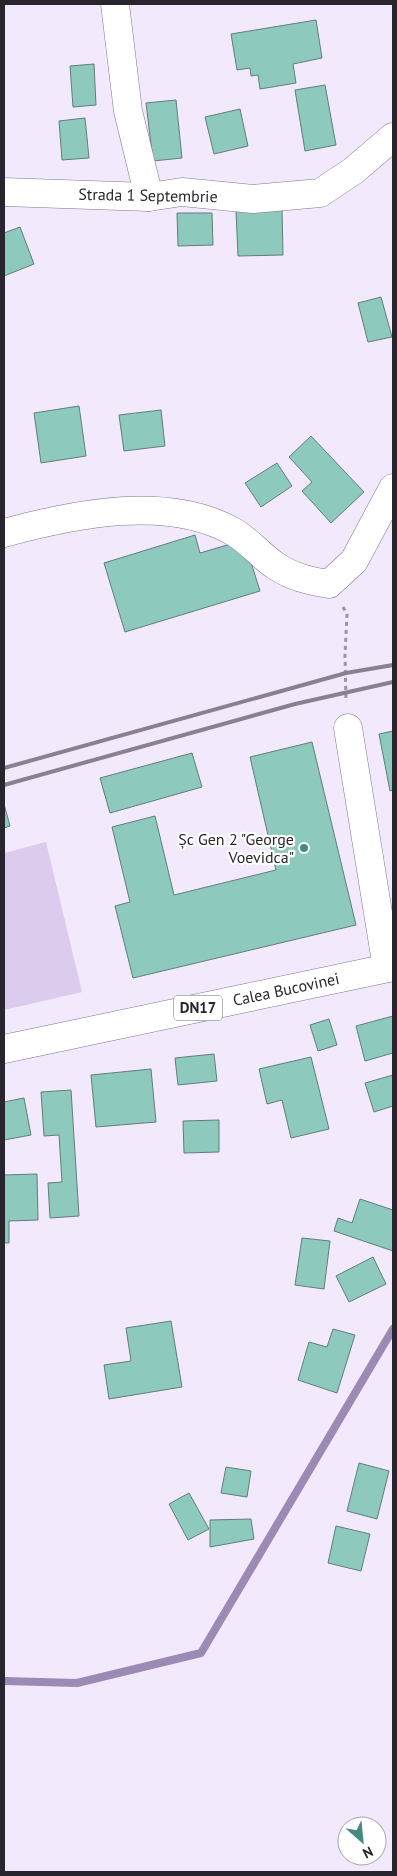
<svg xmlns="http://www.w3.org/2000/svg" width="397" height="1876" font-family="'PT Sans',sans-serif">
	<rect width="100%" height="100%" fill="#f2e9fd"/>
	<polygon fill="#dbcced" points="46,842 82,992 4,1010 4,853"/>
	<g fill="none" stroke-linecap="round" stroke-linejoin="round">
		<polyline stroke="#9d8ab4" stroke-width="8" points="4,1681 77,1683 201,1653 393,1329"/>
	</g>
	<g fill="#8dc9bd" stroke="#617e79">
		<polygon points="316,20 322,58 293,64 296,83 260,89 258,75 251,76 250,68 237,70 231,34"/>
		<polygon points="94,64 96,105 73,107 70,66"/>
		<polygon points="325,85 336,145 305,151 295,90"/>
		<polygon points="176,100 182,158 153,161 146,103"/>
		<polygon points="240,109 248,146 214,154 205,117"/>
		<polygon points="85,118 89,158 62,160 59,121"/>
		<polygon points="282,209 283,255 238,256 236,211"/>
		<polygon points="177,213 212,213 213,245 178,246"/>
		<polygon points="20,227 34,264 4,276 4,233"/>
		<polygon points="381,297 392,337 368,342 358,303"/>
		<polygon points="79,406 86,456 41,463 34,413"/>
		<polygon points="161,410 165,446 124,451 119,415"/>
		<polygon points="311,436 364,492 331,523 302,491 312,482 289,457"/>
		<polygon points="277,463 292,486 261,507 245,483"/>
		<polygon points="195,535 200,553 244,540 260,591 125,632 104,563"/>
		<polygon points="393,731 393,790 390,791 379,734"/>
		<polygon points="312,742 356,925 133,978 115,906 130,902 112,827 155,816 174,895 276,870 250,757"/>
		<polygon points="192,753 202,787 110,813 100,778"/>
		<polygon points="4,804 10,826 4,828"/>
		<polygon points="393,1016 393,1053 365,1061 356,1026"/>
		<polygon points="329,1019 337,1045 318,1051 310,1025"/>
		<polygon points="214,1054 217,1081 178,1085 175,1058"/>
		<polygon points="311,1057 329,1129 291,1138 282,1100 267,1104 259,1069"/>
		<polygon points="151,1069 156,1122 96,1127 91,1075"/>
		<polygon points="393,1075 393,1106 374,1112 365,1083"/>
		<polygon points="71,1090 79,1216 50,1218 48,1183 62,1182 59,1135 44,1136 41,1092"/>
		<polygon points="24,1098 31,1135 4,1140 4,1102"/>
		<polygon points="219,1120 219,1152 184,1153 183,1121"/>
		<polygon points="37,1174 38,1220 9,1221 9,1243 4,1243 4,1175"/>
		<polygon points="360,1199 393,1210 393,1251 334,1231 338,1218 352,1223"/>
		<polygon points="302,1238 330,1241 324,1289 295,1285"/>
		<polygon points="373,1257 386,1284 349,1302 336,1276"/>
		<polygon points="171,1321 182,1387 109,1399 104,1365 131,1361 126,1328"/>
		<polygon points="333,1329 355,1335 337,1393 298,1380 309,1342 327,1347"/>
		<polygon points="359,1463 389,1471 377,1519 347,1511"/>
		<polygon points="226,1467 251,1471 247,1497 221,1493"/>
		<polygon points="189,1493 209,1529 188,1540 169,1504"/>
		<polygon points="251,1519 254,1539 210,1547 210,1520"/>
		<polygon points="336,1526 370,1534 361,1571 328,1563"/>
	</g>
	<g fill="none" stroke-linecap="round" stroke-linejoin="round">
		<g stroke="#80768c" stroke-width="29">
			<g id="minor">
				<polyline points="115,4 128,111 149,197"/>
				<polyline points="4,192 149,197 182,192 253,199 320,193 353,171 393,137"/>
				<path d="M 4,533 C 74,514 168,494 234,532 C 249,541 261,556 276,566 C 292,577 310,581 329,584 L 354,561 L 393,488"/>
				<polyline points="348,728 387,968"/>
			</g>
		</g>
		<g stroke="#80768c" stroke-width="29">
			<polyline id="highway" points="4,1049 393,967"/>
		</g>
		<polyline stroke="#9b94a3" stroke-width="3" stroke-dasharray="4 4" stroke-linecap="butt" points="343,607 347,614 345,655 346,702"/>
		<use href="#minor" stroke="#fff" stroke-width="28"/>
		<use href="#highway" stroke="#fff" stroke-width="28"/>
		<g stroke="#888290" stroke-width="4">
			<polyline points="4,768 346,673 393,665"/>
			<polyline points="4,785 295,704 393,682"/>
		</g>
	</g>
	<circle fill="#458a7e" stroke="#fff" stroke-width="2" cx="304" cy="848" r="5"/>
	<g text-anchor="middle" stroke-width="4.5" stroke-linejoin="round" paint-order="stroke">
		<rect fill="#fff" stroke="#69666d" stroke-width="1" x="174" y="995.5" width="48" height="25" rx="4"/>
		<g font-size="15" font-weight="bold" fill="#29252e">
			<text x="198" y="1013">DN17</text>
		</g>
		<g font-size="16" fill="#29252e" stroke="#fff">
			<text transform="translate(148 195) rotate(1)" y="6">Strada 1 Septembrie</text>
			<text transform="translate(286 989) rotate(-12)" y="6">Calea Bucovinei</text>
		</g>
		<g font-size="16" fill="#29252e" stroke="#fff" text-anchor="end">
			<text x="294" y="845">Șc Gen 2 "George<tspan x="294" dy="18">Voevidca"</tspan></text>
		</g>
	</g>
	<rect width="397" height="1876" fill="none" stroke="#29252e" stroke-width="10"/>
	<g transform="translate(362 1841) rotate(153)"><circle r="24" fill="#ffffff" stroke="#a9a8ab"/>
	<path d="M0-4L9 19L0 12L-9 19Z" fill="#458a7e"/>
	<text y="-8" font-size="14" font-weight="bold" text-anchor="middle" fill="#29252e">N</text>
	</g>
</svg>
